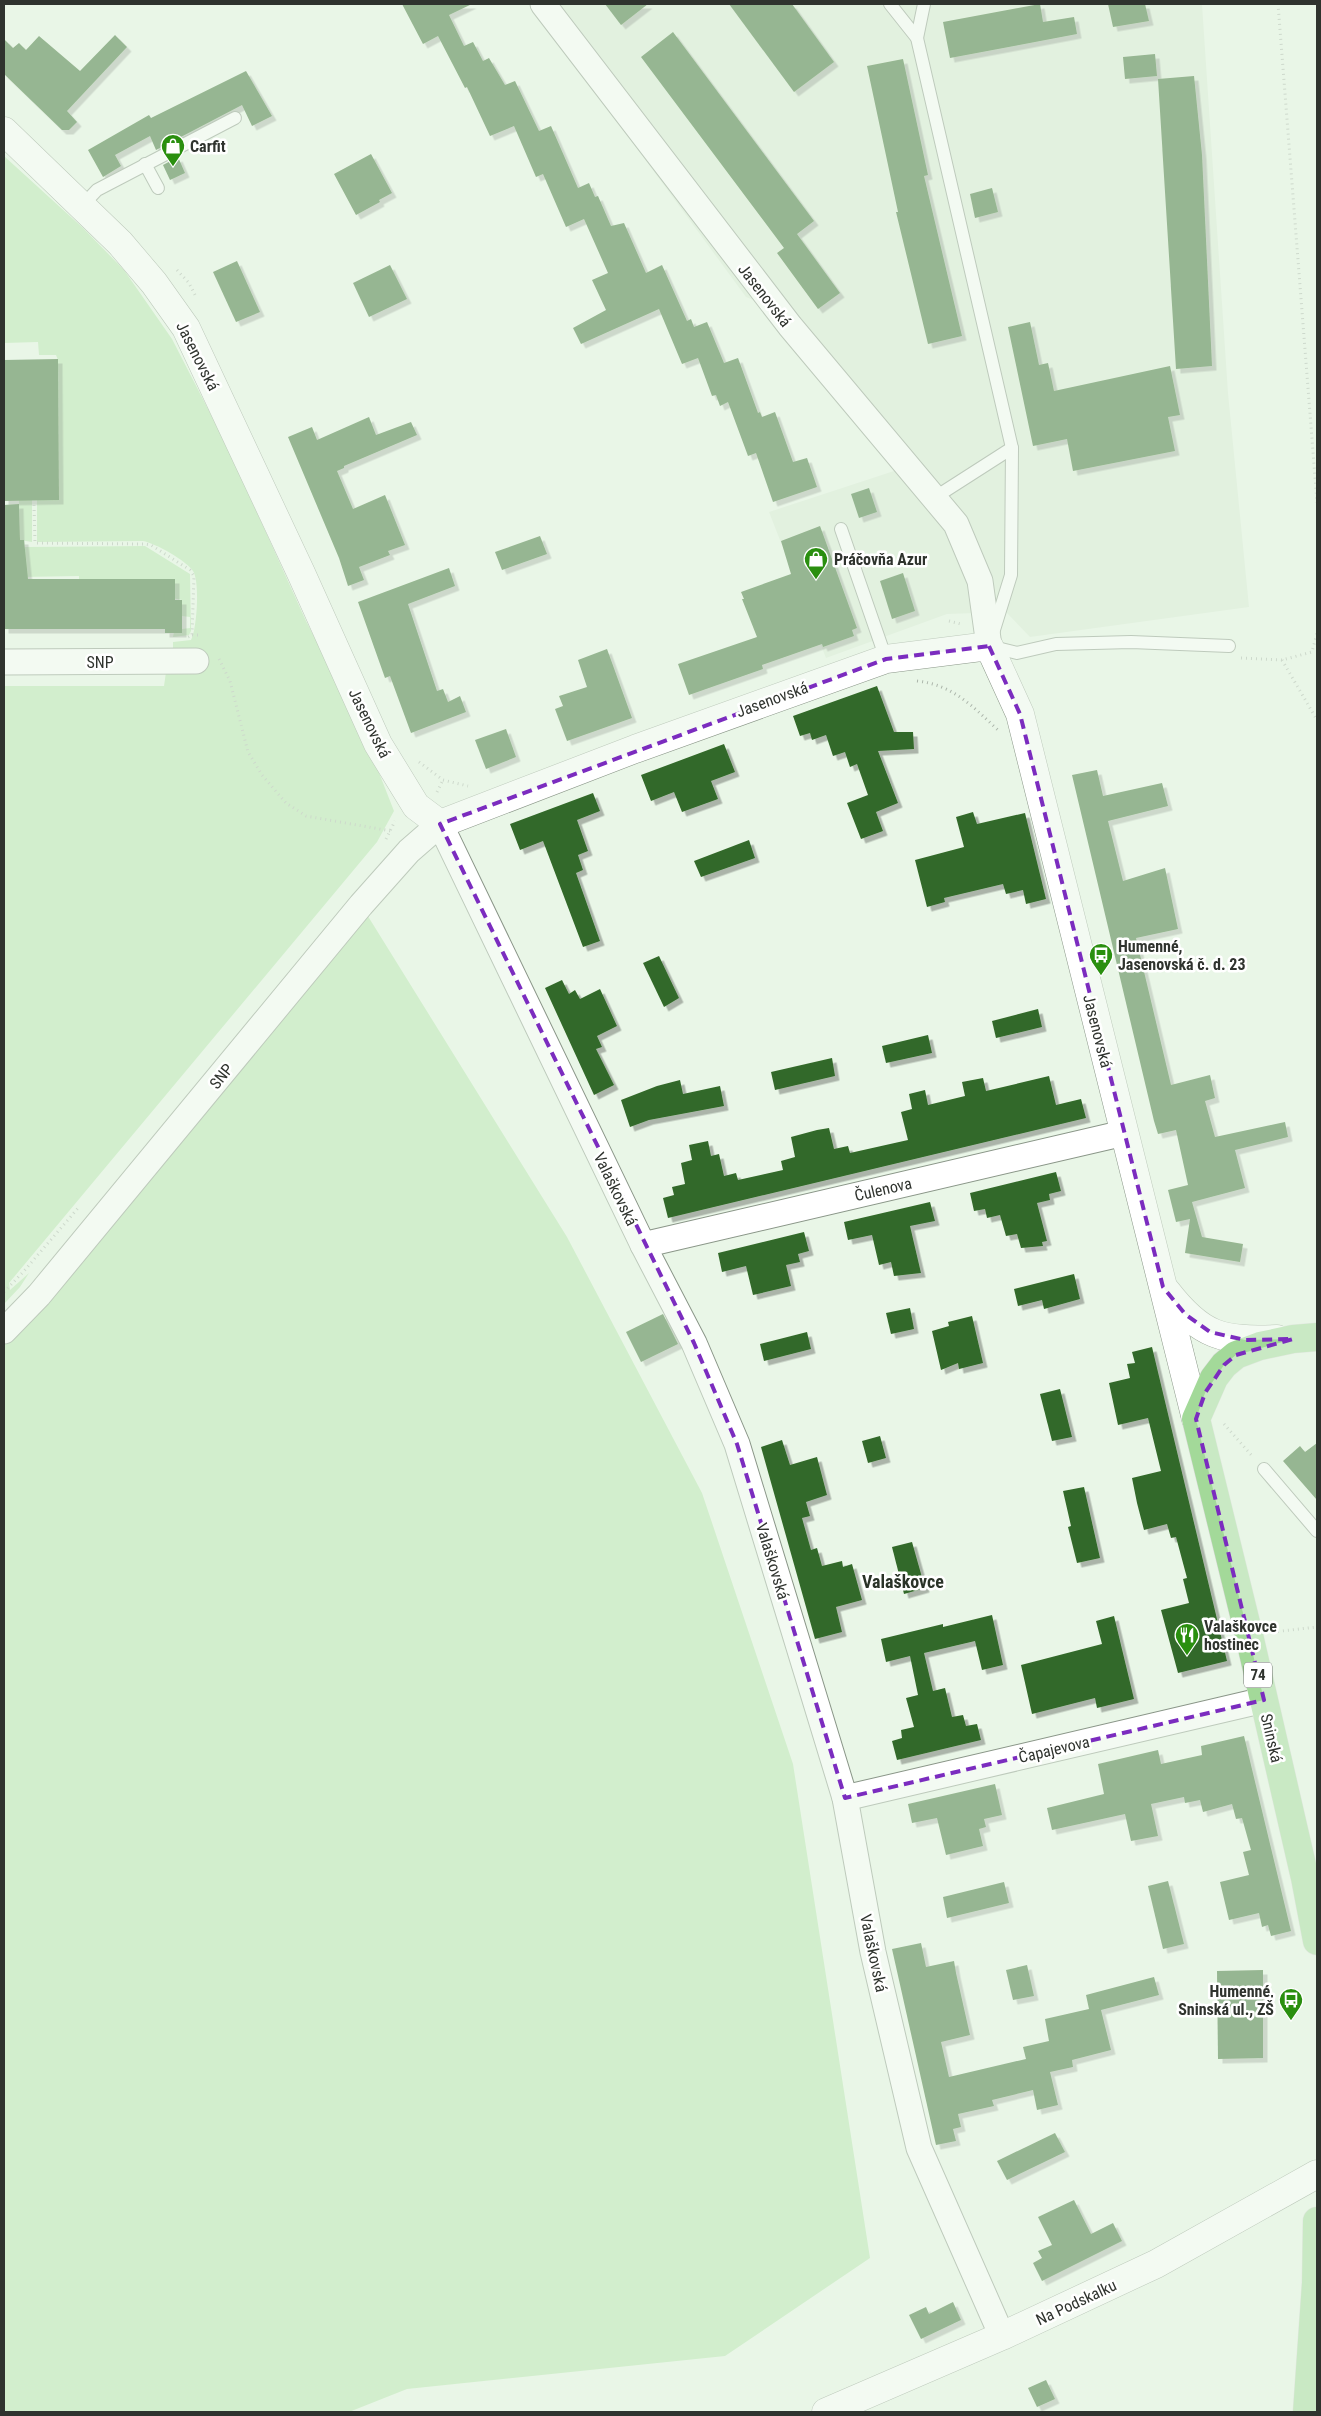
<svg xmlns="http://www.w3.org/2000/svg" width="1321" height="2416" font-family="'Roboto Condensed',sans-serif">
	<defs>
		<filter id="shadow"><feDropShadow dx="4.5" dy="4.5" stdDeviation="0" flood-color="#0004"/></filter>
	</defs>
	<rect width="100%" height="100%" fill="#e9f6e7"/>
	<polygon fill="#daebd6" points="531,4 1202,4 1228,393 1249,607 1030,637 1006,612 947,614 826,658 769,512 897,470 758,302 746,297"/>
	<g fill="#b6e5ad">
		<path d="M 4,156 L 83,228 L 124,270 L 172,339 L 226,444 L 306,621 L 363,732 L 394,811 L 377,842 L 9,1283 L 10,1290 L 29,1273 L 20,1287 L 4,1304 L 4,686 L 164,686 L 166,672 L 204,666 L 204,651 L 173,651 L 173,642 L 191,640 C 197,629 200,581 193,571 C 187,561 155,543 143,541 L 37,542 L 37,500 L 59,500 L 58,360 L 56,355 L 39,355 L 38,342 L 4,343 Z"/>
		<polygon points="19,500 32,500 32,542 20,540"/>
		<polygon points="145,546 190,574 191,631 189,635 173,637 174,632 182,633 182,629 190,628 190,617 182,616 182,600 79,579 79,576 20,577 25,547"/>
		<polygon points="361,905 567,1237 702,1493 793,1764 870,2258 725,2356 407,2389 349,2412 4,2412 4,1331"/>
	</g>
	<g fill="#336929" filter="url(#shadow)">
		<polygon points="402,4 472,4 449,15 464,46 473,42 483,61 489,58 505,85 515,81 539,131 551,126 578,188 589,183 595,197 598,196 611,226 624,223 646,273 662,265 687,321 691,319 694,327 707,322 724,363 738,358 758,413 760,412 762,417 775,412 793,462 807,458 817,487 773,502 756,453 748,456 728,402 720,406 716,395 712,396 698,358 682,364 659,309 581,344 573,328 606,310 592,280 608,273 584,219 566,227 543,174 536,177 514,126 490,136 467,87 465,88 438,36 423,44"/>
		<polygon points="605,4 648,4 621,25"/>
		<polygon points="729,4 792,4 834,62 794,92"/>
		<polygon points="1040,4 1043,22 1074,17 1077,34 950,58 943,22"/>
		<polygon points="1108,4 1145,4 1149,21 1113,27"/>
		<polygon points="673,32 814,221 797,234 840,293 818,309 777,253 784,248 641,57"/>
		<polygon points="115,35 127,47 67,111 77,122 69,130 62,130 4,74 4,39 13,48 19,43 26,50 39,36 80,71"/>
		<polygon points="1155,54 1157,76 1125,79 1123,57"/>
		<polygon points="903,59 928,175 924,176 962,336 928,344 896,212 898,212 867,66"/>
		<polygon points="246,71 272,116 252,126 242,105 156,150 150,136 115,155 121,166 103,177 88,150 149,115 151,118"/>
		<polygon points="1194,76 1202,155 1212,366 1176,369 1158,79"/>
		<polygon points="371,154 392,193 379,200 380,202 356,215 334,174"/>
		<polygon points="178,157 185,173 170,180 163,165"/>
		<polygon points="992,188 998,212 975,218 970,194"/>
		<polygon points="237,261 260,312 236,322 213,272"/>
		<polygon points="390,265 407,299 369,317 353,283"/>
		<polygon points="1030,322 1039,365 1048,363 1054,391 1170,366 1180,415 1168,417 1175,451 1073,471 1067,439 1033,446 1008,327"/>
		<polygon points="58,359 59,500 4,501 4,360"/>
		<polygon points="369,417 376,435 411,422 417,435 344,466 344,468 337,471 353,509 385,495 405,545 388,551 390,555 359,567 364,580 348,586 339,558 288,437 312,427 317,440"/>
		<polygon points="869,488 877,512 859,518 851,494"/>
		<polygon points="19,504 20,540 24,540 28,579 175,579 175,600 182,600 182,633 165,633 165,629 4,629 4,505"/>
		<polygon points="820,526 857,628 852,630 854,636 823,647 822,644 762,665 763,669 689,695 678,664 757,637 742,599 744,599 741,592 791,574 781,541"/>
		<polygon points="540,536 547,554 502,570 495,552"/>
		<polygon points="449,568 455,586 408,604 437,691 443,689 448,702 460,696 466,712 411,733 390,676 385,678 358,602"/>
		<polygon points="903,573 915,611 892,619 880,581"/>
		<polygon points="607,649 632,718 567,741 555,709 563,706 559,696 587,687 578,660"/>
		<polygon points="877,686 894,732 913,732 914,749 878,751 898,803 876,812 883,831 861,839 847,803 868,795 857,764 850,767 845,752 833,756 826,735 812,740 810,733 800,736 793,716"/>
		<polygon points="506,729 516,757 486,769 475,740"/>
		<polygon points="724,744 735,772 711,781 718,799 682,812 674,792 651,801 641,775"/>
		<polygon points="1097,770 1103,796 1162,783 1168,806 1108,821 1123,881 1165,868 1178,929 1136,938 1171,1085 1210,1075 1215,1098 1205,1101 1215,1137 1285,1122 1288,1137 1235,1150 1245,1188 1192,1202 1202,1237 1243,1244 1240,1262 1185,1253 1190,1219 1176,1222 1168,1190 1188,1185 1176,1130 1158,1134 1154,1121 1072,775"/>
		<polygon points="593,793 600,811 577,820 588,851 578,855 583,870 576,873 600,941 583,947 543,841 520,850 510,824"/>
		<polygon points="973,812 977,824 1025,813 1046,899 1026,904 1023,890 1006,894 1003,884 944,898 945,902 927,907 915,860 964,847 956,817"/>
		<polygon points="749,840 755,858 701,877 694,861"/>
		<polygon points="659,956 679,998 664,1007 643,963"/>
		<polygon points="562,980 569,994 575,990 580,999 600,989 617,1026 597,1036 602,1047 596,1049 614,1085 594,1095 545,988"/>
		<polygon points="1038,1009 1042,1027 996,1038 992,1021"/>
		<polygon points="928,1035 932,1053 886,1063 882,1046"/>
		<polygon points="832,1058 835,1076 775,1090 771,1072"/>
		<polygon points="1049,1076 1056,1105 1081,1099 1086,1118 668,1218 663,1198 674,1195 672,1187 685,1184 681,1163 692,1160 689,1145 708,1141 711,1156 719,1154 724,1176 736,1173 738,1180 783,1170 781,1161 795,1157 791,1137 817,1130 829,1128 834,1149 848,1146 850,1153 908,1140 901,1112 912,1109 909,1094 925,1090 928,1105 965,1096 962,1082 983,1078 986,1091"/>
		<polygon points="680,1080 683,1094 720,1086 724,1106 649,1120 630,1127 621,1100 657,1086"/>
		<polygon points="1056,1172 1061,1191 1049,1194 1050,1200 1037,1203 1047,1241 1042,1242 1043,1246 1021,1248 1017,1234 1006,1236 1000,1215 987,1218 985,1209 974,1211 970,1193"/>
		<polygon points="930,1202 935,1221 910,1226 921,1273 894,1276 891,1262 879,1265 872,1235 848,1240 844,1222"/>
		<polygon points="804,1232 809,1251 798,1254 800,1262 786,1265 791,1286 753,1295 746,1266 722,1272 718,1253"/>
		<polygon points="1074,1274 1080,1299 1044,1309 1042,1300 1018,1306 1014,1289"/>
		<polygon points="910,1308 914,1329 891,1334 886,1313"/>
		<polygon points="663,1314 678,1344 641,1362 626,1332"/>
		<polygon points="972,1316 983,1363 959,1369 958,1363 941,1370 932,1331 949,1326 948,1322"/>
		<polygon points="807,1332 811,1349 764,1361 760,1344"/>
		<polygon points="1152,1347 1227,1661 1178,1673 1161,1610 1189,1603 1183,1579 1187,1578 1176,1537 1171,1538 1167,1524 1144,1530 1137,1503 1132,1478 1161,1471 1148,1418 1118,1425 1109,1383 1130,1378 1127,1364 1135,1363 1132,1352"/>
		<polygon points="1060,1389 1072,1437 1052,1441 1040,1394"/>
		<polygon points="880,1436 886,1458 868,1463 862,1441"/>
		<polygon points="782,1440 790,1465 817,1457 827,1495 806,1502 810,1516 802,1518 811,1550 817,1548 822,1566 842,1561 843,1567 852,1564 862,1600 836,1607 842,1632 815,1639 761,1447"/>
		<polygon points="1317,1443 1317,1500 1283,1461 1300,1446 1305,1452"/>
		<polygon points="1084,1487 1100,1558 1077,1563 1068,1527 1071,1526 1063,1491"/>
		<polygon points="912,1542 925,1588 904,1594 892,1547"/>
		<polygon points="992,1615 1003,1665 982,1670 975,1641 924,1653 933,1691 945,1688 952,1717 963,1715 966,1726 977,1724 981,1740 897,1760 892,1741 902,1738 901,1730 914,1727 906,1698 918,1695 910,1656 886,1662 881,1639 943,1624 943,1627"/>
		<polygon points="1114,1616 1134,1699 1097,1708 1095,1698 1032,1714 1021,1665 1102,1644 1096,1621"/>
		<polygon points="1244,1736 1291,1931 1271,1936 1268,1925 1262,1927 1259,1913 1229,1920 1220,1882 1249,1875 1243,1852 1251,1850 1242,1818 1236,1819 1232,1804 1203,1812 1200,1800 1185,1803 1184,1797 1151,1804 1158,1836 1131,1841 1125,1814 1052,1830 1047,1808 1104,1794 1098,1764 1158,1750 1161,1764 1202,1755 1201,1746"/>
		<polygon points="995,1784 1002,1815 984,1819 986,1827 979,1829 983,1846 946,1855 937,1818 912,1823 908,1804"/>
		<polygon points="1168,1881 1184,1944 1163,1949 1148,1886"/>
		<polygon points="1004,1882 1009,1903 947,1918 943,1897"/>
		<polygon points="921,1943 926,1967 954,1961 956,1973 970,2035 941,2042 949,2077 1026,2059 1023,2047 1049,2041 1045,2019 1089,2009 1086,1995 1154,1977 1159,1995 1101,2010 1111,2050 1072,2060 1073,2067 1050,2072 1058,2105 1037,2110 1033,2090 992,2100 994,2106 958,2114 961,2127 953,2129 956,2141 936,2145 892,1949"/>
		<polygon points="1027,1965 1034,1996 1013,2000 1006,1970"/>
		<polygon points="1263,1970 1263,2058 1218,2059 1217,1971"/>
		<polygon points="1055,2133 1065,2152 1007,2180 997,2161"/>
		<polygon points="1074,2200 1091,2234 1113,2223 1122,2241 1042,2281 1033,2263 1042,2258 1038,2251 1052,2245 1038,2217"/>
		<polygon points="953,2302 961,2320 921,2339 909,2315 926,2307 929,2314"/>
		<polygon points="1046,2380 1055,2399 1037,2407 1028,2388"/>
	</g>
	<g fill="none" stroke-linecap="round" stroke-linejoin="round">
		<g stroke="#8a9688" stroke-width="14">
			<g id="service">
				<polyline points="890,4 917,38 1012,448 1011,575 989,646 1017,653 1056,644 1131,642 1229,646"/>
				<polyline points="917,38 924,4"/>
				<polyline points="145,164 158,188"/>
				<polyline points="82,206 97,190 235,118"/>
				<polyline points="934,498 1012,448"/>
				<polyline points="841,529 886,659"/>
				<polyline points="1264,1469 1317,1531"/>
			</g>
		</g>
		<g stroke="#8a9688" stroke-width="27">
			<g id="minor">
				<polyline points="543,4 790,326 956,524 980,581 989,646"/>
				<polyline points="4,662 196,661"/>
				<polyline points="643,1245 1124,1133"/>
				<polyline points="4,1331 39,1295 361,905 409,851 440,824 643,1245 694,1343 737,1444 845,1798 873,1952 919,2148 1002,2336"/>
				<polyline points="845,1798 1264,1700"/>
			</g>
		</g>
		<g stroke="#8a9688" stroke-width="29">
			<g id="tertiary">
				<polyline points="4,131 120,243 154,283 186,328 301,573 378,744 416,806 440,824 635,749 886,659 989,646 1020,714 1196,1419"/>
				<path d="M 1167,1292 C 1202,1337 1222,1341 1277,1339"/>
				<polyline points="826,2412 1002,2336 1156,2264 1317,2174"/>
			</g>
		</g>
		<g stroke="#dadad9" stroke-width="29">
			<g id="primary">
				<polyline points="1317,1337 1293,1339 1260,1346 1236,1355 1224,1365 1214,1378 1196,1419 1249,1635 1305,1878 1317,1941"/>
				<polyline points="1307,2412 1316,2283 1317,2221"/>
			</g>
		</g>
		<g stroke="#acb6ab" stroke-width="3" stroke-dasharray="1 4" stroke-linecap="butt">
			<polyline points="1278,4 1317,503"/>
			<polyline points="177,270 189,283 195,295"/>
			<polyline points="34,505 35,543 145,544 151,545 190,570 194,576 192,635 188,637"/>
			<polyline points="949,621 961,624"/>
			<polyline points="192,635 200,635"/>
			<polyline points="1241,658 1282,660 1312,652 1317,633"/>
			<polyline points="219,659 230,681 248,752 262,775 286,803 306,816 391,831"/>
			<polyline points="1282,660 1317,720"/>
			<path d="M 917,681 C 954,685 973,707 999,731"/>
			<polyline points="419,762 443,780 468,786"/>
			<polyline points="437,792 443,780"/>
			<polyline points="386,839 395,821"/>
			<polyline points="4,1292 24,1271 79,1207"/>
			<polyline points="1224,1424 1253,1457"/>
			<polyline points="1273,1632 1317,1627"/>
		</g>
		<use href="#service" stroke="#fff" stroke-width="12"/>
		<use href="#minor" stroke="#fff" stroke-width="25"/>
		<use href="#tertiary" stroke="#fff" stroke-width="28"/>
		<use href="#primary" stroke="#a3d999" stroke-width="28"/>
	</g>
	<path d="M0 0H1321V2416H0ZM 989,646 L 1020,714 L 1163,1287 L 1185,1314 L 1210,1332 L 1245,1340 L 1293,1339 L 1236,1355 L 1224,1365 L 1205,1393 L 1196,1419 L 1264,1700 L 845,1798 L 737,1444 L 694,1343 L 440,824 L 886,659 Z" fill="#e9f6e7" fill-opacity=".55" fill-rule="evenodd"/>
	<path fill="none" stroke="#7b2cbf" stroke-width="4" stroke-dasharray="10 6" stroke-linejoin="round" d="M 989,646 L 1020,714 L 1163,1287 L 1185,1314 L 1210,1332 L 1245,1340 L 1293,1339 L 1236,1355 L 1224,1365 L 1205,1393 L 1196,1419 L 1264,1700 L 845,1798 L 737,1444 L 694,1343 L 440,824 L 886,659 Z"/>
	<defs>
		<g id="shop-pin" transform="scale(1.25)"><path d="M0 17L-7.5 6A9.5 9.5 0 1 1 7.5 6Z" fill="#2a8f0f" stroke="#fff"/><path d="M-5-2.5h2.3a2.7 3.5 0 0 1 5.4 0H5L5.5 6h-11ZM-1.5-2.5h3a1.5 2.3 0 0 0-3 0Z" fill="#fff"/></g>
		<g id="bus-pin" transform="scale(1.25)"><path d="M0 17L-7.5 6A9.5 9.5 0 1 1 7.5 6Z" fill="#2a8f0f" stroke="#fff"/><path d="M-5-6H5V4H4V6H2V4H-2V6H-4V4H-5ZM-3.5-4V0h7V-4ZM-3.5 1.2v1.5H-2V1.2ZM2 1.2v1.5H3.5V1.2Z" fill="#fff"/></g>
		<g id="restaurant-pin" transform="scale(1.25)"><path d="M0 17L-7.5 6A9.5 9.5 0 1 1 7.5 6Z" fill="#2a8f0f" stroke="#fff"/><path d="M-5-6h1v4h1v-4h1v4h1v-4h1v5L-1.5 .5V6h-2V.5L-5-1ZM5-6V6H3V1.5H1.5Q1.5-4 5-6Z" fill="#fff"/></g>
	</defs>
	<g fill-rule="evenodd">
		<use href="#shop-pin" x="173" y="146"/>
		<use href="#shop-pin" x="816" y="559"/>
		<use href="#bus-pin" x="1101" y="955"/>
		<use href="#restaurant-pin" x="1187" y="1635"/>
		<use href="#bus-pin" x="1291" y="2000"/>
	</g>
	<g text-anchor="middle" stroke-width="5" stroke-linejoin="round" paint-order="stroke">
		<rect fill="#fff" stroke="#6d706d" stroke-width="1" x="1244" y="1662.5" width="28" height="25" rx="4"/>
		<g font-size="15" font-weight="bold" fill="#2f332e">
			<text x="1258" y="1680">74</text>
		</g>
		<g font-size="16" font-weight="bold" fill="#2f332e" stroke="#fff" text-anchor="start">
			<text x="190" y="152">Carfit</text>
			<text x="834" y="565">Práčovňa Azur</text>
			<text x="1118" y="952">Humenné,<tspan x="1118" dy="18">Jasenovská č. d. 23</tspan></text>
			<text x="1204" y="1632">Valaškovce<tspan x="1204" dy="18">hostinec</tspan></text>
			<text x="1274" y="1997" text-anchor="end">Humenné,<tspan x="1274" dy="18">Sninská ul., ZŠ</tspan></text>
		</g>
		<g font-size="16" fill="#2f332e" stroke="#fff">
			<text transform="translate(765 295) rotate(52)" y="6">Jasenovská</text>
			<text transform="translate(198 356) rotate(63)" y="6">Jasenovská</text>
			<text x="100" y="668">SNP</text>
			<text transform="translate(772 699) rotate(-20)" y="6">Jasenovská</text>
			<text transform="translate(370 723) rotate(64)" y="6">Jasenovská</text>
			<text transform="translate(1098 1031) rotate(76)" y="6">Jasenovská</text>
			<text transform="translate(221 1076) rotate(-51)" y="6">SNP</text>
			<text transform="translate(616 1189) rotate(64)" y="6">Valaškovská</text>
			<text transform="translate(883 1189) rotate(-13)" y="6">Čulenova</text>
			<text transform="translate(773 1561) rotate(73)" y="6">Valaškovská</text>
			<text transform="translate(1272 1738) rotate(77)" y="6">Sninská</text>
			<text transform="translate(1054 1749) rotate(-13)" y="6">Čapajevova</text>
			<text transform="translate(874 1953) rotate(78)" y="6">Valaškovská</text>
			<text transform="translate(1076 2302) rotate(-25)" y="6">Na Podskalku</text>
		</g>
		<g font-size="18" font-weight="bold" fill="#2a3328" stroke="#fff">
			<text x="903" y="1588">Valaškovce</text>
		</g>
	</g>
	<rect width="1321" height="2416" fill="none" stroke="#2f332e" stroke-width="10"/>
</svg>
